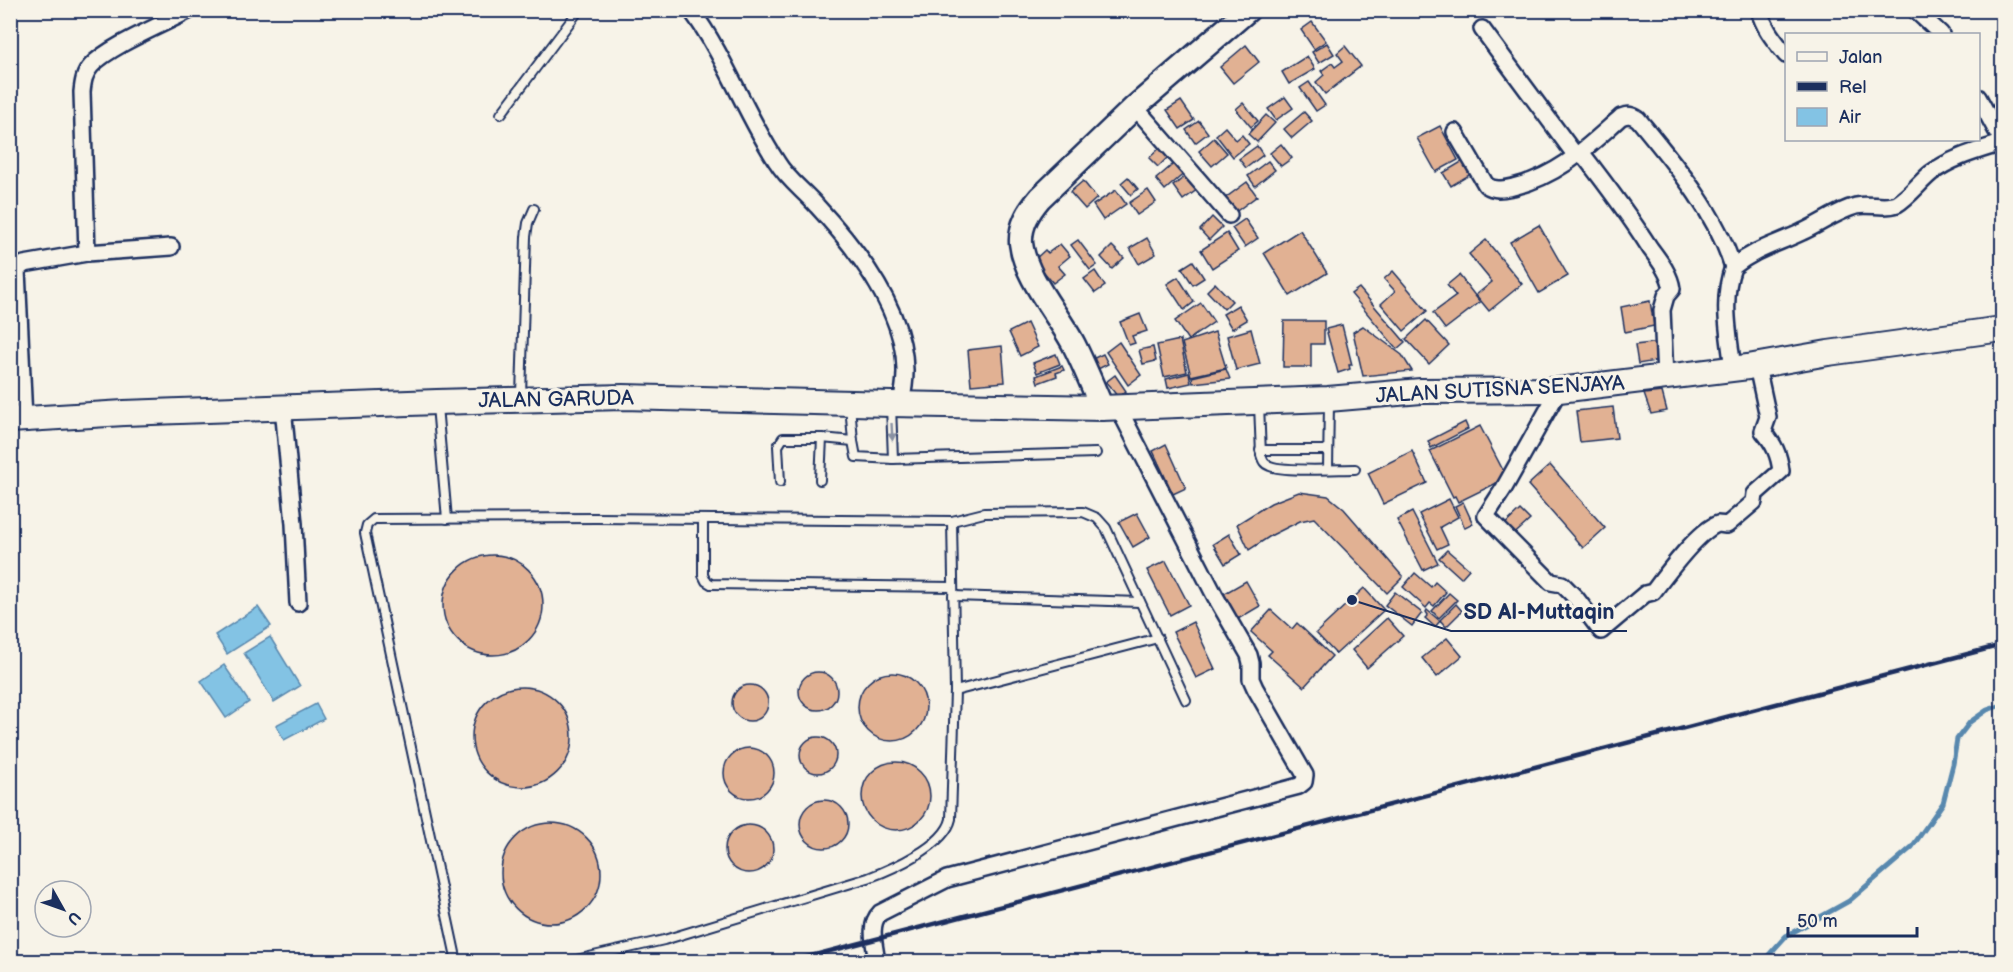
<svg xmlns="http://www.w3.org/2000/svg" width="2013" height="972" font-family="'Balsamiq Sans',sans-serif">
	<rect width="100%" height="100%" fill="#f7f3e8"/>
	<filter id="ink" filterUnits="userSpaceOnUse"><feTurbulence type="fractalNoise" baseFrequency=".0167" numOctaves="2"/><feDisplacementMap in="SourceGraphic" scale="12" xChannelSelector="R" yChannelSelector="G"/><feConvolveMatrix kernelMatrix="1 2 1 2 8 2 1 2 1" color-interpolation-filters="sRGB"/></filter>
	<g filter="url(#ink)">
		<g fill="#83c3e4" stroke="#5988ae" stroke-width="1.5">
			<polygon points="258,607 271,626 227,654 215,635"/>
			<polygon points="270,637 300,686 274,702 244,653"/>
			<polygon points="224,665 249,702 226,718 201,681"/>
			<polygon points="316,704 324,719 284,740 276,725"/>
		</g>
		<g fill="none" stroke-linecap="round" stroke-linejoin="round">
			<polyline stroke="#5988ae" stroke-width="5" points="1765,962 1767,957 1786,936 1849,901 1912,847 1943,803 1953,764 1957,739 1970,722 1987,710 2002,705"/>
		</g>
		<g fill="#e1b193" stroke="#1b2f5e" stroke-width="1.5">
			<polygon points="1312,22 1326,41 1314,49 1301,30"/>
			<polygon points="1327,43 1334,54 1319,63 1312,52"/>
			<polygon points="1246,45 1259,62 1233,83 1220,67"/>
			<polygon points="1345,46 1361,66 1325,94 1316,82 1324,75 1321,71 1332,63 1335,67 1343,61 1337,53"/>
			<polygon points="1307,56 1315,69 1289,84 1282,72"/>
			<polygon points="1309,82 1325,105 1316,111 1300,88"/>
			<polygon points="1285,97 1293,108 1276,120 1268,109"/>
			<polygon points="1181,101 1194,120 1180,129 1167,110"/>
			<polygon points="1243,103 1258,121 1251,127 1236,109"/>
			<polygon points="1304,112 1312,121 1292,138 1284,129"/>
			<polygon points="1266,115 1275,123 1257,142 1248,134"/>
			<polygon points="1199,121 1208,133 1195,143 1186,130"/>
			<polygon points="1440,126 1458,160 1436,172 1417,138"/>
			<polygon points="1225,127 1236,140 1242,135 1249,144 1233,157 1216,135"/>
			<polygon points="1214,138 1227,153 1212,166 1199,151"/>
			<polygon points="1281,144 1292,158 1281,166 1270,153"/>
			<polygon points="1162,146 1170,155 1158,167 1149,158"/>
			<polygon points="1257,146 1263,155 1246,168 1239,159"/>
			<polygon points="1178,160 1187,171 1165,190 1156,179"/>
			<polygon points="1268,161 1275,170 1255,186 1248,176"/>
			<polygon points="1463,161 1471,174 1451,186 1443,173"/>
			<polygon points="1187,175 1198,189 1183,200 1173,186"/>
			<polygon points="1128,177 1138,189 1131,195 1121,183"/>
			<polygon points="1083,181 1097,198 1085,209 1070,192"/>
			<polygon points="1247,182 1257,196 1234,213 1224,199"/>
			<polygon points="1116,190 1126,204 1103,220 1093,205"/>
			<polygon points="1148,190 1156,202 1137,215 1129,203"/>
			<polygon points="1212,217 1222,227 1209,240 1200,230"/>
			<polygon points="1245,219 1258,238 1245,247 1232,228"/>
			<polygon points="1539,225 1568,276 1539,293 1510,242"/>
			<polygon points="1300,230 1327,273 1290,296 1264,253"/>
			<polygon points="1227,233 1238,251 1212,268 1201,250"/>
			<polygon points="1147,238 1156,254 1139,264 1130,248"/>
			<polygon points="1078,240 1097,265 1090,270 1071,245"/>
			<polygon points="1486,240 1522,284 1489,311 1476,295 1492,282 1469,254"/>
			<polygon points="1060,244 1070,256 1058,266 1065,274 1053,283 1034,260 1045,250 1048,253"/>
			<polygon points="1112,246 1124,258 1112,269 1101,257"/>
			<polygon points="1193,261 1204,278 1193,285 1182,268"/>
			<polygon points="1095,271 1105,286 1095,293 1084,279"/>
			<polygon points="1393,271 1427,311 1404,331 1381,304 1395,291 1384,279"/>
			<polygon points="1459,275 1480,302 1445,329 1433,313 1456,296 1447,285"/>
			<polygon points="1178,277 1194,302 1184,310 1167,284"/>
			<polygon points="1215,283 1232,301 1224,309 1207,291"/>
			<polygon points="1359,288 1405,342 1397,349 1351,294"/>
			<polygon points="1650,301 1654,326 1625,332 1621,307"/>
			<polygon points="1201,303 1214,322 1188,340 1175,321"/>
			<polygon points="1238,305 1247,320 1232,329 1223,314"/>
			<polygon points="1140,314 1147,331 1132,336 1135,343 1129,345 1120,322"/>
			<polygon points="1426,320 1449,345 1429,364 1406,339"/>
			<polygon points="1284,321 1324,321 1324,344 1311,344 1311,367 1283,367"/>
			<polygon points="1027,323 1038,347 1020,356 1009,332"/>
			<polygon points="1342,325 1352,365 1349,365 1350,369 1338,373 1326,329"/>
			<polygon points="1363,326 1402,355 1412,371 1363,376 1353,332"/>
			<polygon points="1251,329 1260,364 1236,370 1227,336"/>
			<polygon points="1215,332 1226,368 1191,376 1182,343"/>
			<polygon points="1180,340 1187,372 1164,377 1157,345"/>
			<polygon points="1119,342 1141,375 1128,385 1106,352"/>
			<polygon points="1660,342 1662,360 1638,364 1635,345"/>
			<polygon points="1002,346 1005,382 971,385 968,350"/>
			<polygon points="1153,347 1156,361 1143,364 1139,350"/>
			<polygon points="1056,354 1060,364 1037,373 1033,363"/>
			<polygon points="1103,354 1108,364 1098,369 1092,359"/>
			<polygon points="1062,366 1064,370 1056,373 1057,376 1038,383 1036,376"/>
			<polygon points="1226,369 1230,379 1193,383 1192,377"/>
			<polygon points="1189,373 1191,383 1168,388 1166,379"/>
			<polygon points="1115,375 1126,391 1118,397 1106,382"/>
			<polygon points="1662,392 1667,411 1651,414 1644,394"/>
			<polygon points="1613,407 1617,438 1580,442 1576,411"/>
			<polygon points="1465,422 1468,429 1431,448 1428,441"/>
			<polygon points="1480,426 1507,478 1458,502 1455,496 1453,497 1430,451"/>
			<polygon points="1166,444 1186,488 1173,494 1153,451"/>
			<polygon points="1412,451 1427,483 1383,504 1368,473"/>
			<polygon points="1550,465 1605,528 1583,548 1528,485"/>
			<polygon points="1299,492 1328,496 1344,509 1403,577 1387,593 1314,518 1300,521 1272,535 1249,550 1237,524 1271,503"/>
			<polygon points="1449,499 1458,517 1440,527 1448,544 1437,549 1419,514"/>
			<polygon points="1463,502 1473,524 1465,528 1455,506"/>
			<polygon points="1520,510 1530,520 1509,539 1500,529"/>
			<polygon points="1412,512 1438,563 1423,570 1397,520"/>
			<polygon points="1137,513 1150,537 1133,547 1119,522"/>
			<polygon points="1229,534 1241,554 1225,564 1213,544"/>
			<polygon points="1447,550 1469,569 1461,578 1439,558"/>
			<circle cx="493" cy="605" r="50"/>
			<polygon points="1166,561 1189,605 1170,615 1147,570"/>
			<polygon points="1415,573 1431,587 1435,582 1446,592 1434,606 1430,603 1426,608 1403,587"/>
			<polygon points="1246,581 1260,606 1233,622 1218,597"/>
			<polygon points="1364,588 1384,610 1336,654 1316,633"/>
			<polygon points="1395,592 1422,613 1412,626 1385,605"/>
			<polygon points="1449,593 1457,600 1439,618 1432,611"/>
			<polygon points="1456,604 1462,611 1446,627 1440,620"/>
			<polygon points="1271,610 1292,629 1297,623 1332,656 1304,687 1268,655 1272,651 1251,632"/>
			<polygon points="1427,610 1440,621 1435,627 1425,618 1428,615 1426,612"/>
			<polygon points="1387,618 1403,636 1367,668 1352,650"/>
			<polygon points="1193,622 1215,669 1196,678 1173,632"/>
			<polygon points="1447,638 1462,656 1437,677 1422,658"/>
			<circle cx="818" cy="691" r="19"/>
			<circle cx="892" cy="707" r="34"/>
			<circle cx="750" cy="703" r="18"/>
			<circle cx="522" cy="737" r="50"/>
			<circle cx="818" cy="755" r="18"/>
			<circle cx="749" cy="773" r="25"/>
			<circle cx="896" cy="796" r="34"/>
			<circle cx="824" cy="824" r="24"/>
			<circle cx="551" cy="873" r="50"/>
			<circle cx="749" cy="849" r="24"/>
		</g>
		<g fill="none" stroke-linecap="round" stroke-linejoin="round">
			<g stroke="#1b2f5e" stroke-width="12">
				<g id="service">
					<polyline points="501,114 579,10"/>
					<polyline points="521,395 526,237 528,223 534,209"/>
					<path d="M 1259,404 L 1261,455 C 1263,461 1264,464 1270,466 C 1284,472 1337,469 1355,469"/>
					<polyline points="850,405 853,441 856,457 893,459 1096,453"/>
					<polyline points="437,406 447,519"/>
					<polyline points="891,406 893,459"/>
					<polyline points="1260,450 1328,450"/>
					<polyline points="1328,469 1329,403"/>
					<polyline points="820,480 822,438"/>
					<polyline points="780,482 778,446 783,438 822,438 853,441"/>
					<polyline points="703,520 703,575 706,581 711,584 953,587"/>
					<polyline points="953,596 1140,602"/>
					<polyline points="955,691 1158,638"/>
					<polyline points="457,962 365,533 367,525 374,519 596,518 952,521 984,513 1083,512 1097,518 1106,528 1186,700"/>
					<path d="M 567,962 L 664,940 L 868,878 C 892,869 945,846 951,819 L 955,691 L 952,521"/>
				</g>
			</g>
			<g stroke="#1b2f5e" stroke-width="20">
				<g id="minor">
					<path d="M 691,10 C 726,57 745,114 777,162 C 787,179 804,191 817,206 C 856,248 906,311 905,372 C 905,383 903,394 901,404"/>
					<path d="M 1759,10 C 1764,29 1775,41 1786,55"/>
					<polyline points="1915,10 1941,34"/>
					<polyline points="1482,29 1576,156"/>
					<polyline points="1978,97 2002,141"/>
					<polyline points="1135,107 1229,215"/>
					<path d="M 1455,132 L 1486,185 C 1495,191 1503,189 1513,187 C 1560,175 1586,148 1621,117 C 1628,114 1632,115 1638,119 C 1674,163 1716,212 1733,267"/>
					<path d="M 1581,152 C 1605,183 1629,215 1650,248 C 1659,260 1670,274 1672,289 L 1666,296 L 1662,310 L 1665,378"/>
					<polyline points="87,253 171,247"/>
					<path d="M 1733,369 C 1729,335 1721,300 1733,267 C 1755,249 1777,244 1802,232 C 1820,224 1837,211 1856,206 C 1869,203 1885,209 1897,204 C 1909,197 1920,182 1931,173 C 1953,157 1977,151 2002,143"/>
					<path d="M 1559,390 L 1504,488 L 1486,516 L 1551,582 L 1562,584 L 1576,598 L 1601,631 L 1645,594 L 1653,592 C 1665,576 1699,530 1718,524 C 1720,524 1725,525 1727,525 L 1754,502 L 1755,494 L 1781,471 C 1779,454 1774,444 1763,431 L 1768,417 L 1757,366"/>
					<polyline points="283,407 294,524 298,603"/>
					<path d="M 24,419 L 17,270 L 24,264 L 87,253 L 82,92 C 83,82 84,74 91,66 C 109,46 164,24 190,10"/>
					<path d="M 877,962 C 875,946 868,925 880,913 L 947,879 L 1299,786 L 1304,782 L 1305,775 L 1255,688 L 1251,679 L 1251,663 L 1249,655 L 1215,596 L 1118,407"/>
				</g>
			</g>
			<g stroke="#1b2f5e" stroke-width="27">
				<path id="secondary" d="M 1102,408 C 1093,387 1084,365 1074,345 C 1058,314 1025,278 1021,243 C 1020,225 1029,211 1040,198 L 1135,107 L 1248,10"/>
			</g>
			<g stroke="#1b2f5e" stroke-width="28">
				<polyline id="primary" points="10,420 124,413 437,402 623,397 891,404 1102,408 1328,399 1421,391 1559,390 1748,367 1828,353 2002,329"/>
			</g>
			<use href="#service" stroke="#f7f3e8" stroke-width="8"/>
			<use href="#minor" stroke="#f7f3e8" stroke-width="15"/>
			<use href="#secondary" stroke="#f7f3e8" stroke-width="22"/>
			<use href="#primary" stroke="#f7f3e8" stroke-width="24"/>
			<polyline stroke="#1b2f5e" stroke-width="4.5" points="788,962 2002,645"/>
		</g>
		<defs><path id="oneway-solid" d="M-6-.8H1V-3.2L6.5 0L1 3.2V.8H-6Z" transform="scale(1.5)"/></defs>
		<use fill="#8991a3" href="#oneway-solid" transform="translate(892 432) rotate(87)"/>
	</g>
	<g text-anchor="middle" stroke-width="6" stroke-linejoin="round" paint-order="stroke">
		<g font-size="21" fill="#1b2f5e" stroke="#f7f3e8">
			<text transform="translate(1500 389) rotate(-3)" y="7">JALAN SUTISNA SENJAYA</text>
			<text transform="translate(556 399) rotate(-1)" y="7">JALAN GARUDA</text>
		</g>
	</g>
	<path fill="none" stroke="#1b2f5e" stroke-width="2" d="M1352 600L1451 631H1627"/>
	<circle fill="#1b2f5e" stroke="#f7f3e8" stroke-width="2" cx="1352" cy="600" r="6"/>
	<g font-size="22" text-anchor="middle" font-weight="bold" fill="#1b2f5e" stroke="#f7f3e8" stroke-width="6" stroke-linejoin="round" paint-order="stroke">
		<text x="1539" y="619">SD Al-Muttaqin</text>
	</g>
	<rect width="2013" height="972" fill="none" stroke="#f7f3e8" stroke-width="36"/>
	<rect x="18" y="18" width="1977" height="936" fill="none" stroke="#1b2f5e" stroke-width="2" filter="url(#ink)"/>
	<rect x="1785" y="33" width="195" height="108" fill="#f7f3e8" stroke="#9fa5b1" stroke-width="1.5"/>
	<rect x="1797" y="52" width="30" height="9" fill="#f7f3e8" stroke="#9fa5b1" stroke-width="1.5"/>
	<text x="1839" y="63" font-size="18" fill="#1b2f5e">Jalan</text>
	<rect x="1797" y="82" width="30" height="9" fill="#1b2f5e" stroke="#9fa5b1" stroke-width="1.5"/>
	<text x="1839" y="93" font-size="18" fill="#1b2f5e">Rel</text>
	<rect x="1797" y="108" width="30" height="18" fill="#83c3e4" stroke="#9fa5b1" stroke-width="1.5"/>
	<text x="1839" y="123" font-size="18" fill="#1b2f5e">Air</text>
	<g transform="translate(63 909) rotate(130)"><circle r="28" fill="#f7f3e8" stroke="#9fa5b1" stroke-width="1.5"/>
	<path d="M0-4.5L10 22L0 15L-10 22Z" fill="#1b2f5e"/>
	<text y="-9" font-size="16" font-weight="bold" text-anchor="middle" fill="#1b2f5e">U</text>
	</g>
	<path d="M1788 927v9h129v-9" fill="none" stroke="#1b2f5e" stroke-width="3"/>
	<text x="1797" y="927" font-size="18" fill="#1b2f5e" stroke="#f7f3e8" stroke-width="4.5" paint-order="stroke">50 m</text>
</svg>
